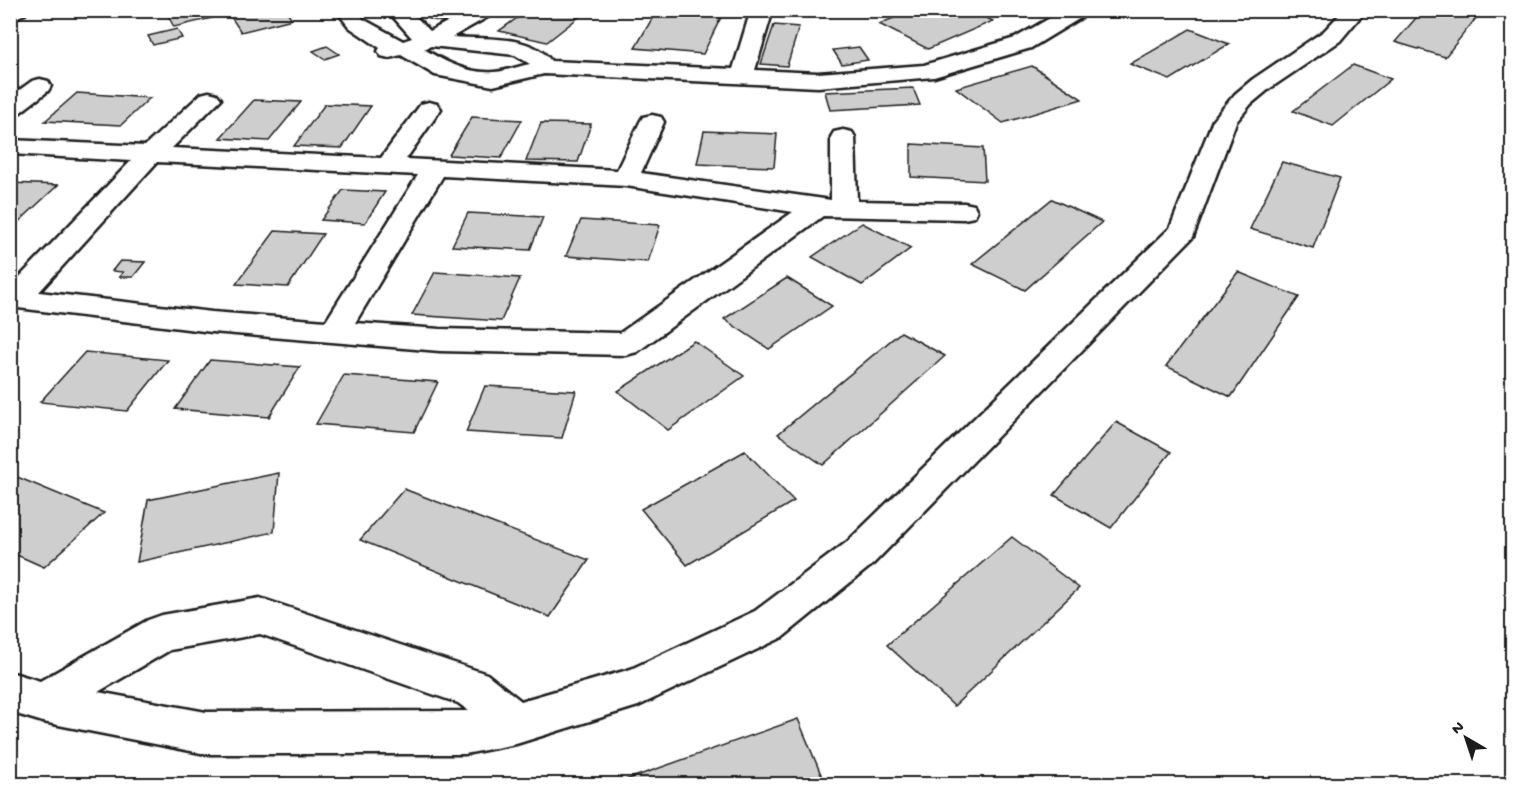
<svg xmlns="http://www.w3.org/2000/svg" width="1523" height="795" font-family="'Gochi Hand',sans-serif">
	<rect width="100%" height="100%" fill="#fff"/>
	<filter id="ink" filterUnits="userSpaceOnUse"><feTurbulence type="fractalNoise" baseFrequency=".0167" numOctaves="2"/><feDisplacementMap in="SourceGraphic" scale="12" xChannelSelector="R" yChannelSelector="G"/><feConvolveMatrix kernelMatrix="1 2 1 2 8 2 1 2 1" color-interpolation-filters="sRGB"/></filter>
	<g filter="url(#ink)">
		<g fill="#cecece" stroke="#1c1c1c" stroke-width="1.5">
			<polygon points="165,10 286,10 292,19 241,32 229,14 174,27"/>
			<polygon points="428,10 462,10 441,22 419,16"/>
			<polygon points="528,10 588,10 547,42 499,31"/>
			<polygon points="657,10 717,10 724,11 703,54 635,48"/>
			<polygon points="913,10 970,10 993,21 928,49 879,24"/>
			<polygon points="1263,10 1290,10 1283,17"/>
			<polygon points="1423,10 1454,10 1477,17 1445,57 1395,42"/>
			<polygon points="774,25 799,27 787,66 761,64"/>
			<polygon points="177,29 182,38 153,45 148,36"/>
			<polygon points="1190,29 1229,44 1170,80 1130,64"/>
			<polygon points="327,46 339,54 325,59 313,51"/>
			<polygon points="859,47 868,60 842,64 833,50"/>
			<polygon points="1353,65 1391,79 1333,126 1293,111"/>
			<polygon points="1032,66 1082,99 1003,123 956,88"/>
			<polygon points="913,88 920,105 830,110 825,92"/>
			<polygon points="77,93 150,98 121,125 45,121"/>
			<polygon points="254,100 301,102 269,141 220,138"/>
			<polygon points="325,104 371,106 342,148 294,146"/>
			<polygon points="472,117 522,120 501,158 449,155"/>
			<polygon points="541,123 591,124 578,162 526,161"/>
			<polygon points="704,131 777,134 774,167 697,164"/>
			<polygon points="911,144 983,148 985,181 911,177"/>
			<polygon points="1282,162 1340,178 1313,248 1250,229"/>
			<polygon points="10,183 58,185 10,230"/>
			<polygon points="343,190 385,192 365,223 321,220"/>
			<polygon points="1052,199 1102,222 1025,290 972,264"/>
			<polygon points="468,213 543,217 530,250 452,246"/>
			<polygon points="581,220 660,225 648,262 566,256"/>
			<polygon points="862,223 911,248 862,285 812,257"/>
			<polygon points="275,231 323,234 288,287 236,284"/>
			<polygon points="120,261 145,262 133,277 119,277 123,272 112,271"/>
			<polygon points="435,272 520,278 501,321 412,315"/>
			<polygon points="1238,272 1299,297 1231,397 1166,366"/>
			<polygon points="787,278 832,306 769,349 724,319"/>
			<polygon points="901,332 945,356 823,465 778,434"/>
			<polygon points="694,341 744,376 668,430 618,391"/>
			<polygon points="85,352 168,360 127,411 40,402"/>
			<polygon points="210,360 300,367 269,417 175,409"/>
			<polygon points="344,375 438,382 414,432 316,424"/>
			<polygon points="485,386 576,391 562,438 466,432"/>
			<polygon points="1116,422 1171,452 1111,528 1054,495"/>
			<polygon points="745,451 794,501 687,565 641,509"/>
			<polygon points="279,473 274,532 137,562 148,500"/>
			<polygon points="10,474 104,513 44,567 10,552"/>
			<polygon points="404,489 589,560 550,617 360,540"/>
			<polygon points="1012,537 1079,588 954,706 887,645"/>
			<polygon points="798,719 825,784 614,784"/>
		</g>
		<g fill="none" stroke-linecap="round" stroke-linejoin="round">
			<g stroke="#1c1c1c" stroke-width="5">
				<g id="minor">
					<polygon points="10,10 28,10 25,14 10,20"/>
					<path d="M 336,10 L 357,10 L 363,19 L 403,41 L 412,38 L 387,10 L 409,10 L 430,31 L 470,10 L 496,10 L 493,14 L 452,37 C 481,40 531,33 551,61 L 733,69 L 750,13 L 751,10 L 773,10 L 755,70 L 818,73 L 924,65 L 1015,38 L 1064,10 L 1090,10 L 1087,14 L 1031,48 L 934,77 L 818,87 L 544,74 L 493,86 L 435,75 L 401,55 L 389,58 L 381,56 L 378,51 L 380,48 L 349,27 ZM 431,46 L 515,55 L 530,64 C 519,66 506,71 494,72 C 468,74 445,62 424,49 Z"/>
					<path d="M 1344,10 L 1366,10 L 1340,41 L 1269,89 L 1251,104 L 1236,122 L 1193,237 L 873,564 L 783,637 L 638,706 L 516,744 L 465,754 L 206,754 L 43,722 L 10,712 L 10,672 L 40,681 L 148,620 L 162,615 L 260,598 L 487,674 L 521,701 L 631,669 L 755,611 L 847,542 L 1170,228 L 1213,120 L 1235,94 L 1253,79 L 1324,31 ZM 260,634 L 458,703 L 469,711 L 206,712 L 98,692 L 170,650 Z"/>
					<polygon points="40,79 48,81 51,86 48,91 18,114 10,116 10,97 32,81"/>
					<path d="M 209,92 L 217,94 L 221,99 L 172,148 L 381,158 L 421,104 L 429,102 L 437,104 L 441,109 L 406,159 L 617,170 L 640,122 L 643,117 L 652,115 L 661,117 L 664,122 L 641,173 L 831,200 L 831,137 L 834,132 L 843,130 L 852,132 L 855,137 L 857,201 L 964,203 L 974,205 L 977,211 L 974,217 L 964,219 L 823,216 L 637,352 L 626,355 L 440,351 L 212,332 L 10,307 L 10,287 L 131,161 L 10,154 L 10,140 L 145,146 L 201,94 ZM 157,162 L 418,175 L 326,321 L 212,312 L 39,292 ZM 443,176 L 626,186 L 793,212 L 620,333 L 440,329 L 355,323 Z"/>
				</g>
			</g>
			<use href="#minor" fill="#fff" fill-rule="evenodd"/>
		</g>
	</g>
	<rect width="1523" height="795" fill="none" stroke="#fff" stroke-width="36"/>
	<rect x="18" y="18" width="1487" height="759" fill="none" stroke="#1c1c1c" stroke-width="2" filter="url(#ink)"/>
	<g transform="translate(1466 738) rotate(321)" stroke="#ffffff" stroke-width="4.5" paint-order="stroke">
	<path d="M0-4.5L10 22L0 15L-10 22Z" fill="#1c1c1c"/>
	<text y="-9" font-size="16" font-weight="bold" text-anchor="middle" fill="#1c1c1c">N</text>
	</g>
</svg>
